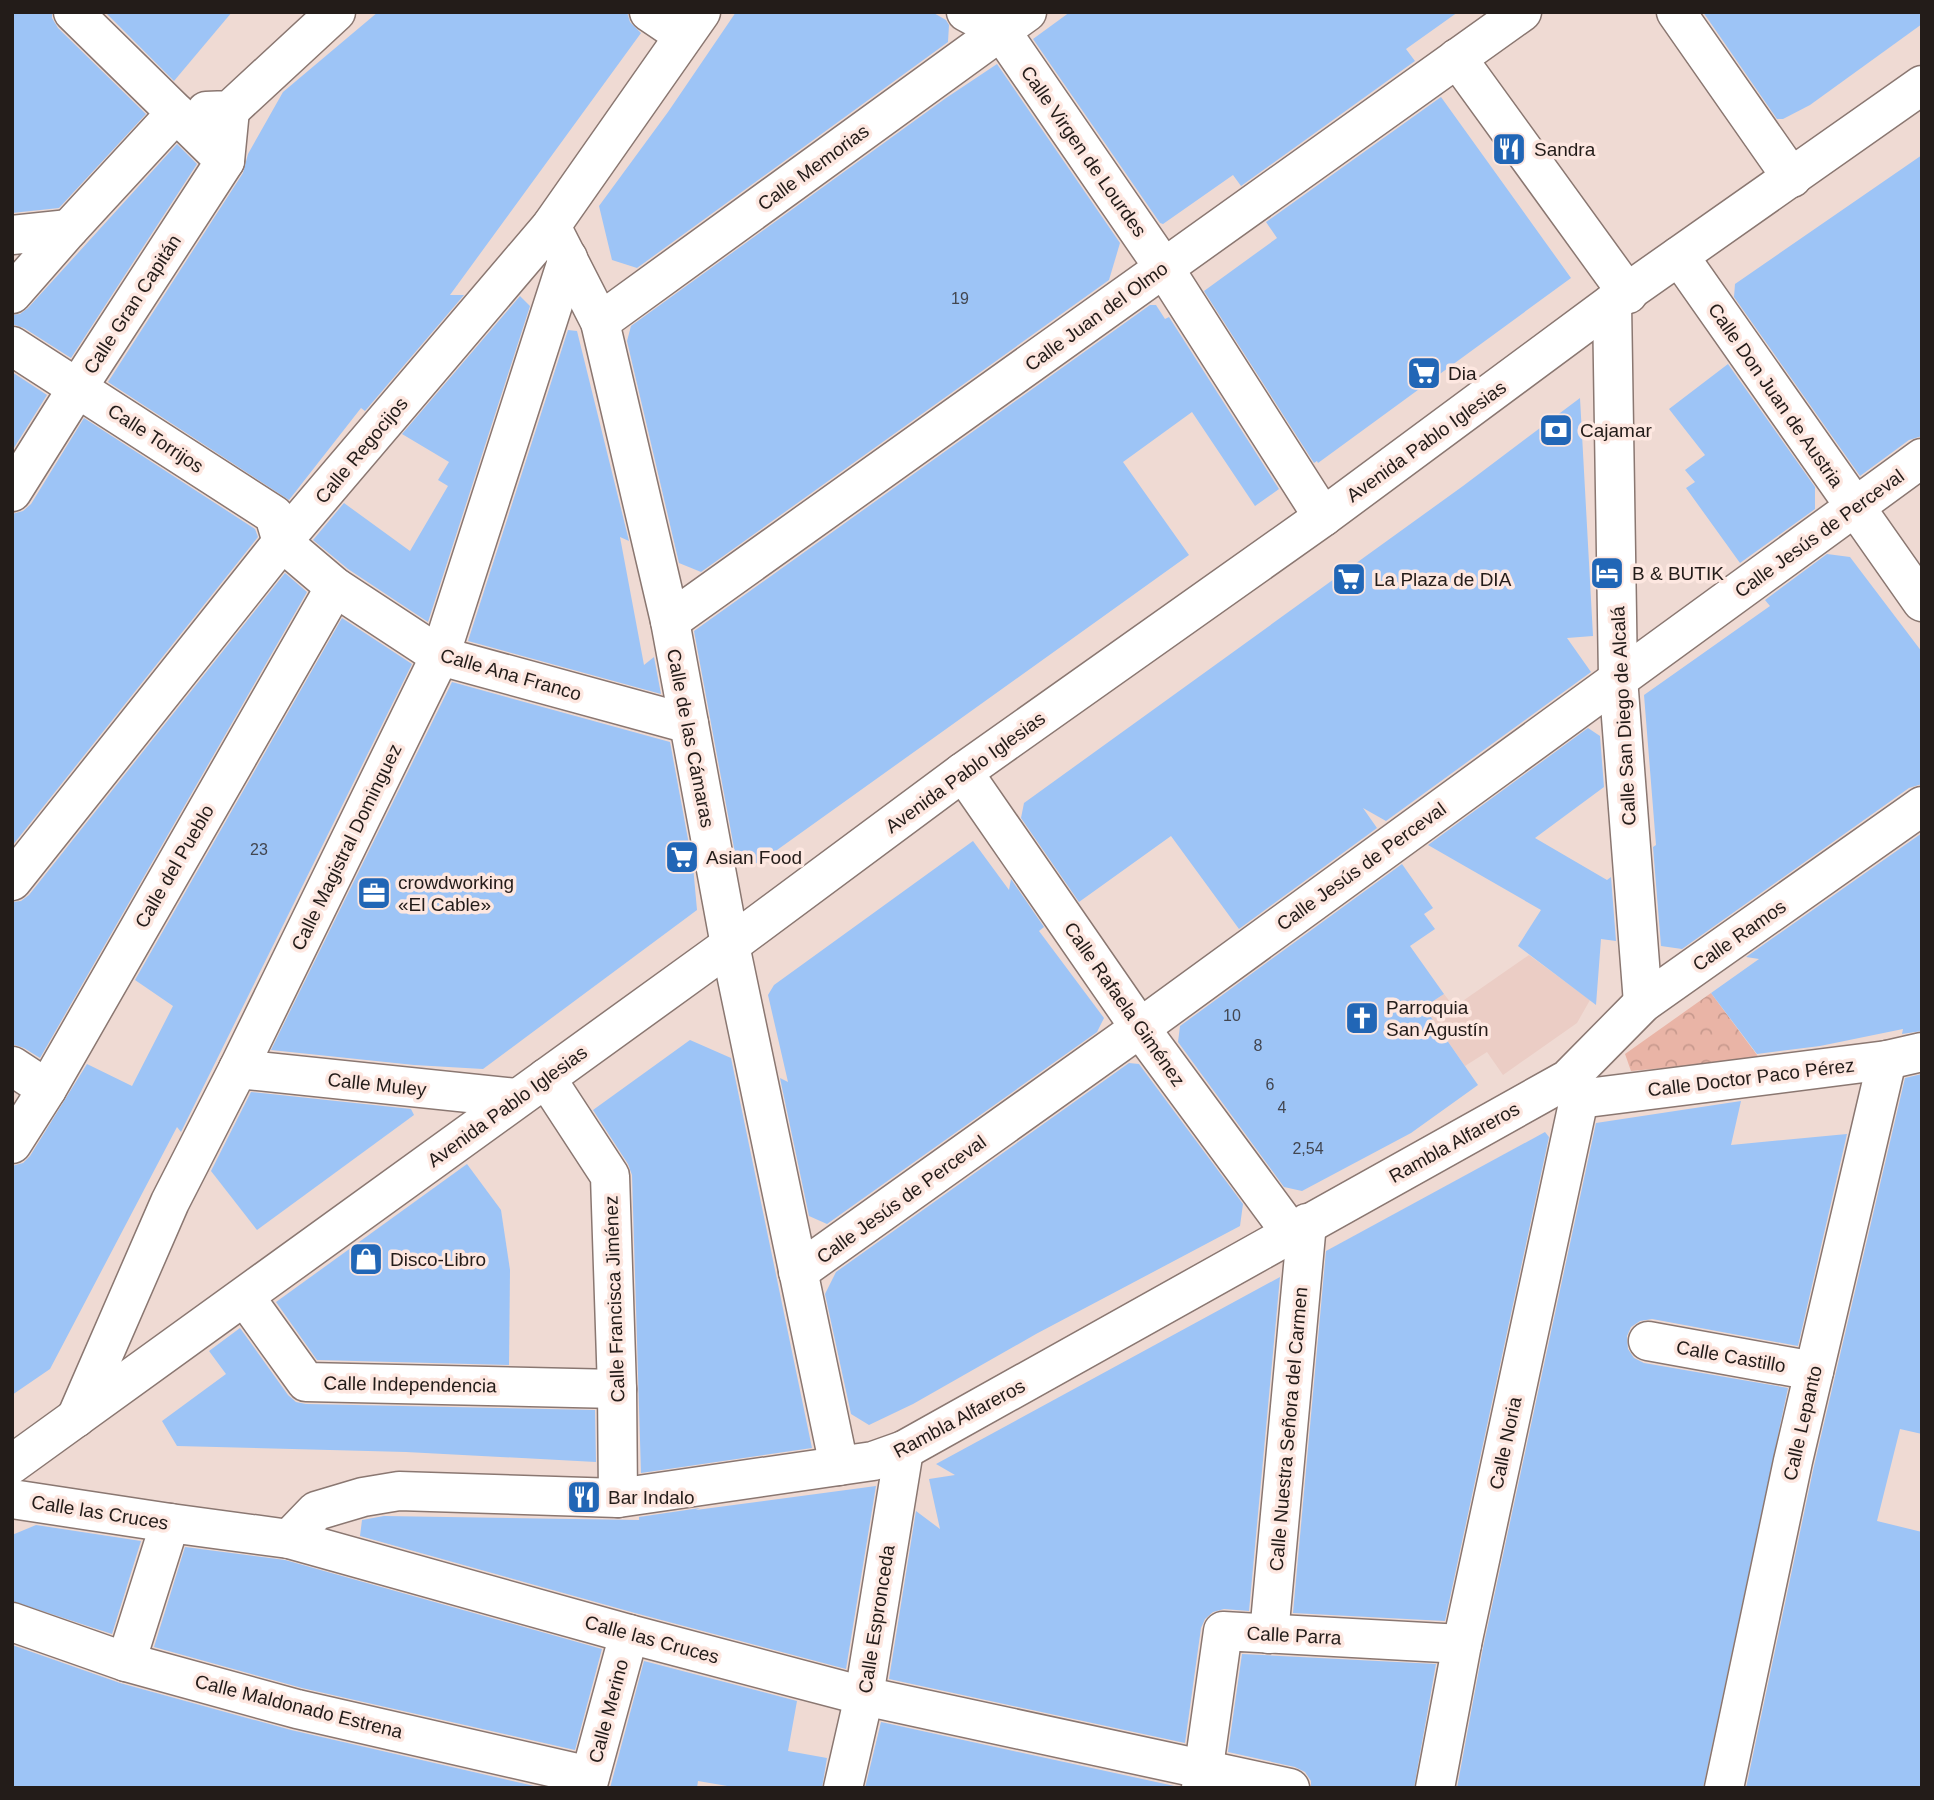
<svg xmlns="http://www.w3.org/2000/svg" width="1934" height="1800" font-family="Helvetica,sans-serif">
	<defs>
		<pattern id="park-crowns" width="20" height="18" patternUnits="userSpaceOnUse" patternTransform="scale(1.75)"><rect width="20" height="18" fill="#e9b4a6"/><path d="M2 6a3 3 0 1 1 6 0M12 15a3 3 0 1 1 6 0" fill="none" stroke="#c89a8e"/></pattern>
	</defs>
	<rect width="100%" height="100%" fill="#efdad3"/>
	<polygon fill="#ebcdc5" points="1529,955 1590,1000 1577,1023 1503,1075 1487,1052 1465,1066 1424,1007 1444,994 1454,1007"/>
	<polygon fill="url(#park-crowns)" points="1711,993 1760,1059 1631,1071 1625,1054"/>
	<g fill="#9dc4f6">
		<polygon points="12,12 52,12 52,18 58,28 146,114 59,208 12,213"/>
		<polygon points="105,12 232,12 174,81"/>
		<polygon points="378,12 627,12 630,22 641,33 450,295 464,295 365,411 361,408 289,500 108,382 243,173 248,154 283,92"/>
		<polygon points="736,12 932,12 946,20 949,25 948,42 637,268 612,260 599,206 668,112"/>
		<polygon points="1070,12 1458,12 1406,49 1415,61 1241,186 1233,175 1163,224 1160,223 1033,39"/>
		<polygon points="1703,12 1922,12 1922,24 1810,105 1783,119 1777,119"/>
		<polygon points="997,64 1120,243 1109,280 701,572 679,563 627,341 631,326 946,98"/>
		<polygon points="1441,97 1571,278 1318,463 1317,461 1314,463 1204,291 1277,238 1266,222"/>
		<polygon points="177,144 197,164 71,358 24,328 12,324 12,315 20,314 28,308"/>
		<polygon points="1922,155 1922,436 1909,440 1860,476 1734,297 1735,284"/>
		<polygon points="520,296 530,306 428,622 348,569 313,540 344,503 410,551 448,486 438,480 449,462 402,434"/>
		<polygon points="1150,305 1156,305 1165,319 1169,317 1279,489 1255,506 1192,412 1123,462 1189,555 759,863 737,864 694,631"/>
		<polygon points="568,330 577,331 629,541 620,537 644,665 654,657 661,694 468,641"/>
		<polygon points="1728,364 1815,487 1815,509 1740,563 1686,488 1695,482 1685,470 1705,455 1669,409"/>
		<polygon points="12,372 47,395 12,451"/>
		<polygon points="1580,398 1593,636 1567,638 1591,672 1386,821 1363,808 1377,828 1239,929 1171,836 1079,902 1021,818 1024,803 1463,486"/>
		<polygon points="84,418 255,529 258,537 12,846 12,514 23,511 31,504"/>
		<polygon points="1827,554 1850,557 1922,652 1922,784 1909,788 1682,949 1661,946 1653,847 1656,845 1644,695 1770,606 1765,600"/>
		<polygon points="285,573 307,592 40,1058 24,1048 12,1044 12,902 21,901 29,895"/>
		<polygon points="342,618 412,664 181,1132 177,1127 50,1369 12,1395 12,1166 23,1163 30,1156 87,1064 132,1086 173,1006 135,980"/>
		<polygon points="452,682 670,742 693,866 697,910 483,1069 414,1065 271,1050"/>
		<polygon points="1588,728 1600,736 1604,787 1535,838 1607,880 1611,877 1616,941 1601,939 1596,1005 1518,946 1541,910 1428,845"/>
		<polygon points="1922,833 1922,1031 1902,1034 1903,1029 1820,1046 1757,1054 1711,993 1759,959 1746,957"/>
		<polygon points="973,841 1009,890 1011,879 1044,927 1039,931 1104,1018 1097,1032 827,1224 809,1216 780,1078 788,1082 768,995 774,985"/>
		<polygon points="1402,864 1433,908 1424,914 1435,929 1410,946 1444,994 1424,1007 1478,1085 1411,1133 1302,1191 1284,1187 1178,1042 1180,1026"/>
		<polygon points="690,1040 731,1058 812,1448 641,1473 632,1175 628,1164 593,1110"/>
		<polygon points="1129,1063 1139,1064 1243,1204 1240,1226 1036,1334 913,1404 869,1425 851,1414 825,1294 836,1272"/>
		<polygon points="1922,1074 1922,1434 1900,1429 1877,1521 1922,1532 1922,1788 1746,1788 1814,1466 1905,1078"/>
		<polygon points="251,1092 411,1109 414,1115 257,1230 211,1171"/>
		<polygon points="1741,1101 1731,1145 1847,1134 1798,1346 1652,1319 1640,1321 1631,1327 1627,1336 1628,1349 1634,1358 1644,1363 1788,1388 1703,1788 1457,1788 1483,1648 1596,1123"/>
		<polygon points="1545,1132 1549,1137 1445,1621 1293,1613 1326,1251"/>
		<polygon points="467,1164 501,1210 510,1270 509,1365 317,1360 276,1302"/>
		<polygon points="1280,1277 1249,1611 1224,1609 1213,1612 1205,1619 1201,1628 1185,1743 889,1679 916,1511 940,1529 929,1479 955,1475 936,1464"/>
		<polygon points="240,1328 288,1395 296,1402 306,1404 595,1410 596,1462 406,1452 177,1446 162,1421 226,1374 209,1351"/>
		<polygon points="876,1486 846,1669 635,1613 360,1536 362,1520 384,1516 639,1520 639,1517 700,1508 696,1510"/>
		<polygon points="36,1525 141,1541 112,1634 12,1601 12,1535"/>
		<polygon points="185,1547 285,1560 602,1649 575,1750 302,1688 154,1647"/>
		<polygon points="12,1645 120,1683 291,1730 543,1788 12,1788"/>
		<polygon points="1242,1654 1436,1664 1414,1788 1311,1788 1311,1781 1305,1772 1295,1767 1228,1752"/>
		<polygon points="644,1661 797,1701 788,1751 827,1758 822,1788 739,1788 698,1781 697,1788 610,1788"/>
		<polygon points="881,1722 1179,1787 1180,1788 865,1788"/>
	</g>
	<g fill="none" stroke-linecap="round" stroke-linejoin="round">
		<g stroke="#8a7771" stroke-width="41">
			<g id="street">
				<polyline points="73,12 225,161"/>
				<polyline points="649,12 683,35"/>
				<polyline points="966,12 1001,31 1164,268 1323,517"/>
				<polyline points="1676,12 1792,178"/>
				<polyline points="1457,58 1628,294"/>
				<polyline points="206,111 230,110 336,12"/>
				<polyline points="551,226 600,322 670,621 730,945 839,1466"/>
				<polyline points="12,235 69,229"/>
				<polyline points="1679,256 1922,602"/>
				<polyline points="12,294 69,229 176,113"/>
				<polyline points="1612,303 1618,678 1643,1003"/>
				<polyline points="600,322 1027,12"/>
				<polyline points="12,346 274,515 282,542 335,587 440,656 689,724"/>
				<polyline points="12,492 78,387 225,161 230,110"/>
				<polyline points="670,621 1522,12"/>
				<polyline points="963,772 1140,1028 1292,1234"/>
				<polyline points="12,1066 47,1089"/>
				<polyline points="238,1069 516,1098"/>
				<polyline points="546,1078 610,1176 617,1389 618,1498"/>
				<polyline points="1579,1099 1887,1060 1922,1052"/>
				<polyline points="12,1144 47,1089 335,587"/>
				<polyline points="798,1272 1140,1028 1922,458"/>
				<polyline points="245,1297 306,1382 617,1389"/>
				<polyline points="1648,1341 1814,1371"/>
				<polyline points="76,1418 170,1202 238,1069 440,656 568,258"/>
				<polyline points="12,1499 170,1523 289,1539 629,1634 864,1696 1290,1788"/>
				<polyline points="289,1539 316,1511 363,1497 399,1491 618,1498 873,1461 904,1450 1568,1079 1643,1003 1922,806"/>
				<polyline points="12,1622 126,1662 297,1709 590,1776"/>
				<polyline points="1269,1634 1307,1223"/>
				<polyline points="126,1662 170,1523"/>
				<polyline points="587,1788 629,1634"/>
				<polyline points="843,1788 864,1696 904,1450"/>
				<polyline points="1201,1788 1223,1631 1462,1644"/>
				<polyline points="1435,1788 1462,1644 1579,1099"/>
				<polyline points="1724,1788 1793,1461 1887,1060"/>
			</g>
		</g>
		<g stroke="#8a7771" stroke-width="41">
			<g id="secondary">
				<polyline points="12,881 282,542 551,226 701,12"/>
				<polyline points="12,1464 730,945 963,772 1323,517 1612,303 1922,85"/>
			</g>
		</g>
		<use href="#street" stroke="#fff" stroke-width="38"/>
		<use href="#secondary" stroke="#fff" stroke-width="38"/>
	</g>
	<defs>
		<g id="restaurant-square" transform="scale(1.75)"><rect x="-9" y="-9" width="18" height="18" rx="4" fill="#2166b6" stroke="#fde7e0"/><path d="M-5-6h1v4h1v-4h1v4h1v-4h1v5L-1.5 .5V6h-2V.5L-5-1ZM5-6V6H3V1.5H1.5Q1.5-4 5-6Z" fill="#fff"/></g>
		<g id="supermarket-square" transform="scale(1.75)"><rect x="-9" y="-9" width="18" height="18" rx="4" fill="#2166b6" stroke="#fde7e0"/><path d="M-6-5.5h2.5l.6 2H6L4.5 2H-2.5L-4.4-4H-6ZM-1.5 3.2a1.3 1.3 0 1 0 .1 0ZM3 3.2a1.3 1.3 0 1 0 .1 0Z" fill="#fff"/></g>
		<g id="bank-square" transform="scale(1.75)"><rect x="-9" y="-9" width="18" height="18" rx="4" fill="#2166b6" stroke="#fde7e0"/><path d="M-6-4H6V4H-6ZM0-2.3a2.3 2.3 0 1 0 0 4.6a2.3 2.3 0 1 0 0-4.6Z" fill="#fff"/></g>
		<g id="hotel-square" transform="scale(1.75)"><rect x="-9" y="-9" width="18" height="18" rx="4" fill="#2166b6" stroke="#fde7e0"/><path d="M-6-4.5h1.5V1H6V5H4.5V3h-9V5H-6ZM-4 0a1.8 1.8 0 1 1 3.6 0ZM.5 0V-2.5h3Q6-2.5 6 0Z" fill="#fff"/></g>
		<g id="office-square" transform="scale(1.75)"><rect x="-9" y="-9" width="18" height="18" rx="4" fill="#2166b6" stroke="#fde7e0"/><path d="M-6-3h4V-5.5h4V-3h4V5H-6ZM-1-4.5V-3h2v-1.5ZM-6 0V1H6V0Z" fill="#fff"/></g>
		<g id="church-square" transform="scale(1.75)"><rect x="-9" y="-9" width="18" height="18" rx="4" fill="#2166b6" stroke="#fde7e0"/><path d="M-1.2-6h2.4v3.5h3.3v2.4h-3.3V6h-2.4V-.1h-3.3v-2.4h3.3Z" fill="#fff"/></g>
		<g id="shop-square" transform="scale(1.75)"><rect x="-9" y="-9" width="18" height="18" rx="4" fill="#2166b6" stroke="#fde7e0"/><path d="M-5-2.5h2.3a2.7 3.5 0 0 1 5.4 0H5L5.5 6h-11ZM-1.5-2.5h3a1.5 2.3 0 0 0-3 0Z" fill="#fff"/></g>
	</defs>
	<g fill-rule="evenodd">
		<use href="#restaurant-square" x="1509" y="149"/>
		<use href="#supermarket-square" x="1424" y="373"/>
		<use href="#bank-square" x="1556" y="430"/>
		<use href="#hotel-square" x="1607" y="573"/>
		<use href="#supermarket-square" x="1349" y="579"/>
		<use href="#supermarket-square" x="682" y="857"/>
		<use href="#office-square" x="374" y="893"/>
		<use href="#church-square" x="1362" y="1018"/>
		<use href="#shop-square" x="366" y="1259"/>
		<use href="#restaurant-square" x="584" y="1497"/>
	</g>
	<g text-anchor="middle" stroke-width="7" stroke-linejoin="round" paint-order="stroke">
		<g font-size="16" fill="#424650">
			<text x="960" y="304">19</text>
			<text x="259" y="855">23</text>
			<text x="1232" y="1021">10</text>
			<text x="1258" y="1051">8</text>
			<text x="1270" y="1090">6</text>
			<text x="1282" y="1113">4</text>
			<text x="1308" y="1154">2,54</text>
		</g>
		<g font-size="19" fill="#231c19" stroke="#fde7e0" text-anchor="start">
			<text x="1534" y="156">Sandra</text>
			<text x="1448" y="380">Dia</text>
			<text x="1580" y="437">Cajamar</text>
			<text x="1632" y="580">B &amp; BUTIK</text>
			<text x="1374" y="586">La Plaza de DIA</text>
			<text x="706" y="864">Asian Food</text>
			<text x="398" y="889">crowdworking<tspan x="398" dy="22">«El Cable»</tspan></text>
			<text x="1386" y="1014">Parroquia<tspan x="1386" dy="22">San Agustín</tspan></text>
			<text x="390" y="1266">Disco-Libro</text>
			<text x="608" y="1504">Bar Indalo</text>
		</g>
		<g font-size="19" fill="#231c19" stroke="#fde7e0">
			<text transform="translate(1084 151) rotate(55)" y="7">Calle Virgen de Lourdes</text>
			<text transform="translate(813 167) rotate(-36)" y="7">Calle Memorias</text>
			<text transform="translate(132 304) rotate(-57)" y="7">Calle Gran Capitán</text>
			<text transform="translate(1096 316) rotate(-36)" y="7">Calle Juan del Olmo</text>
			<text transform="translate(1776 395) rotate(55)" y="7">Calle Don Juan de Austria</text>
			<text transform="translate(156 438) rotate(33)" y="7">Calle Torrijos</text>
			<text transform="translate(1426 441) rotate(-36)" y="7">Avenida Pablo Iglesias</text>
			<text transform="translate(361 450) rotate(-50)" y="7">Calle Regocijos</text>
			<text transform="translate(1819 533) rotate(-36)" y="7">Calle Jesús de Perceval</text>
			<text transform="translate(511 674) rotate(16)" y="7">Calle Ana Franco</text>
			<text transform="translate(1623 716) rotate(-93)" y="7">Calle San Diego de Alcalá</text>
			<text transform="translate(691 738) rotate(79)" y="7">Calle de las Cámaras</text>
			<text transform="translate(965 772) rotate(-36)" y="7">Avenida Pablo Iglesias</text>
			<text transform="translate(346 847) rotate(-64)" y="7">Calle Magistral Dominguez</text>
			<text transform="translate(174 866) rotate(-60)" y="7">Calle del Pueblo</text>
			<text transform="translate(1361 866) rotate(-36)" y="7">Calle Jesús de Perceval</text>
			<text transform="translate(1739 935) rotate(-35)" y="7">Calle Ramos</text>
			<text transform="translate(1125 1004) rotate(55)" y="7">Calle Rafaela Giménez</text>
			<text transform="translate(1751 1077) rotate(-7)" y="7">Calle Doctor Paco Pérez</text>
			<text transform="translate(377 1084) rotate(6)" y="7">Calle Muley</text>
			<text transform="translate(507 1106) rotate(-36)" y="7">Avenida Pablo Iglesias</text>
			<text transform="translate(1454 1142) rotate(-29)" y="7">Rambla Alfareros</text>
			<text transform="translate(901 1199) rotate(-36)" y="7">Calle Jesús de Perceval</text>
			<text transform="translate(614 1299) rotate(-92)" y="7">Calle Francisca Jiménez</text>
			<text transform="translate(1731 1356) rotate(10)" y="7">Calle Castillo</text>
			<text transform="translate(410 1384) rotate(1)" y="7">Calle Independencia</text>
			<text transform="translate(959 1418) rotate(-28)" y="7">Rambla Alfareros</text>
			<text transform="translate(1802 1423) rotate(-77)" y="7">Calle Lepanto</text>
			<text transform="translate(1288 1429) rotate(-85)" y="7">Calle Nuestra Señora del Carmen</text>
			<text transform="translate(1505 1443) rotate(-78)" y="7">Calle Noria</text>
			<text transform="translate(100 1512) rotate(9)" y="7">Calle las Cruces</text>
			<text transform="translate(876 1619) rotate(-81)" y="7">Calle Espronceda</text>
			<text transform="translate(1294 1635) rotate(3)" y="7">Calle Parra</text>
			<text transform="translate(652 1639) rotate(15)" y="7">Calle las Cruces</text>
			<text transform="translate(299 1706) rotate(14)" y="7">Calle Maldonado Estrena</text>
			<text transform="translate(608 1711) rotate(-75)" y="7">Calle Merino</text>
		</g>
	</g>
	<rect width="1934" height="1800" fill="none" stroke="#231c19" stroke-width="28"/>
</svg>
